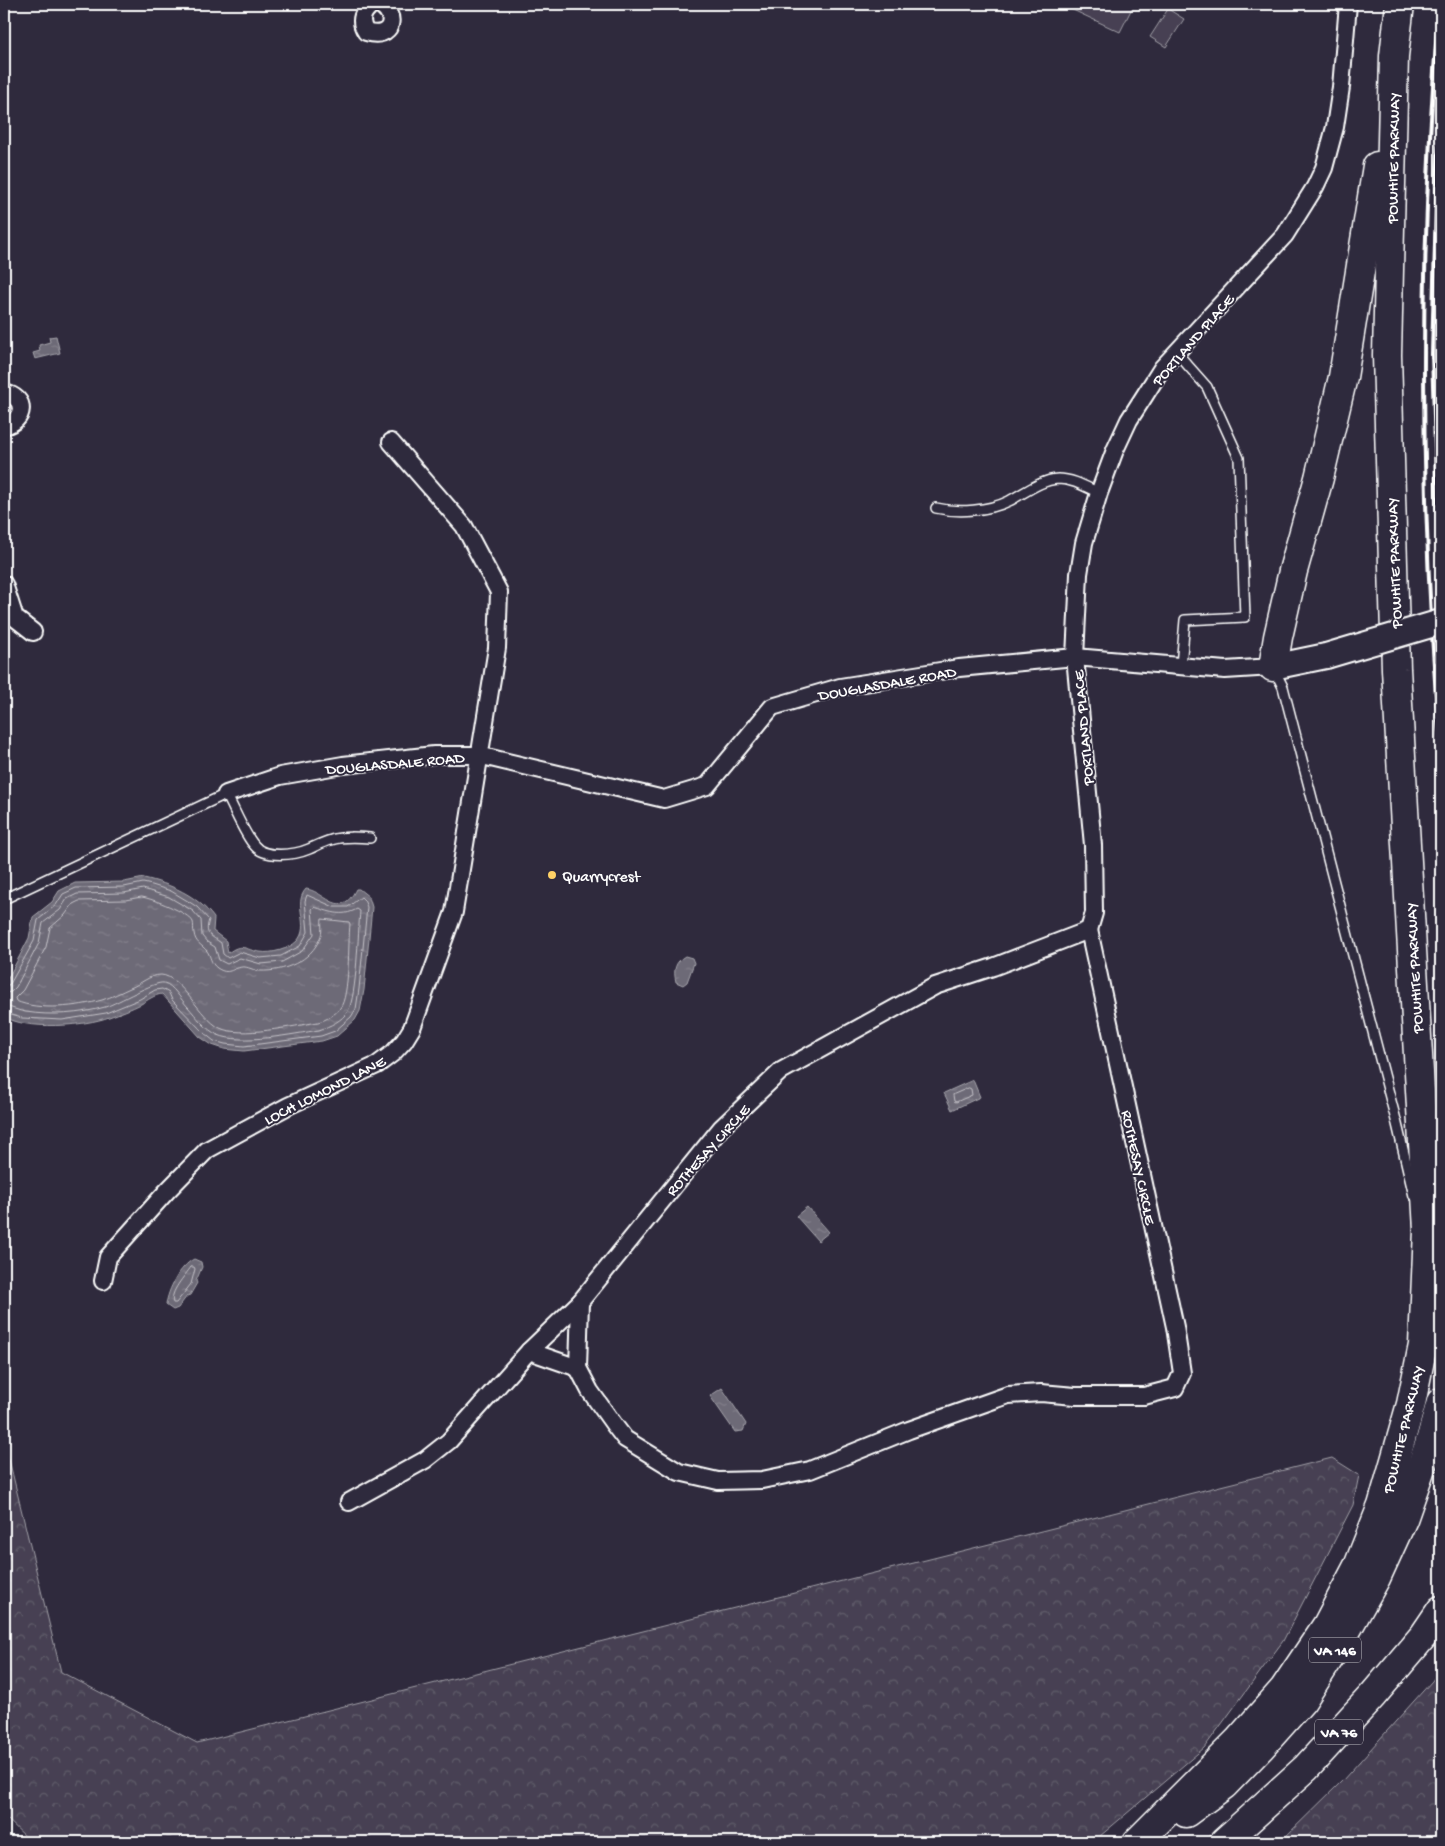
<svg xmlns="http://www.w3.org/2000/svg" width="1445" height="1846" font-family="'Gochi Hand',sans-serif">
	<defs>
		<pattern id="forest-crowns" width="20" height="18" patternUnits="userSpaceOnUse" patternTransform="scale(1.25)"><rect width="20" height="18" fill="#464152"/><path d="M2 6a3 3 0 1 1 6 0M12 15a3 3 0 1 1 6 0" fill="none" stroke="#625e6c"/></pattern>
		<pattern id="water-ripples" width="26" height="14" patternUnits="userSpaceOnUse" patternTransform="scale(1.25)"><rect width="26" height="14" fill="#6d6a77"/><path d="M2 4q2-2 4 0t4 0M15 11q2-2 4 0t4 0" fill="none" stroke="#83808b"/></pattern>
	</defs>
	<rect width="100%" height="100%" fill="#2f2a3d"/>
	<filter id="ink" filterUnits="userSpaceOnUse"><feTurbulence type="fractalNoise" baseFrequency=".02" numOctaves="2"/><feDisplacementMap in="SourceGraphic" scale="10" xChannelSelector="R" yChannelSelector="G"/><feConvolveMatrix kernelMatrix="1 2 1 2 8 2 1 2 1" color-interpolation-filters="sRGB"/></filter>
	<g filter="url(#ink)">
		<g fill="url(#forest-crowns)" stroke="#a2a0a8">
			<polygon points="4,1439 61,1672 197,1743 1332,1458 1359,1475 1353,1505 1283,1641 1204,1748 1093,1842 31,1842 4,1816"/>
			<polygon points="1441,1668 1441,1842 1280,1842 1342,1781 1432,1681"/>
		</g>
		<g fill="#464152" stroke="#a2a0a8">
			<polygon points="1060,4 1134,4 1120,32"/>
			<polygon points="1168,9 1184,19 1166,47 1150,37"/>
		</g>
		<g fill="url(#water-ripples)" stroke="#a7a6ad">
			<polygon points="56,336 60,353 35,359 33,353 40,351 39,345 50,342 49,337"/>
			<path d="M 144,878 C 170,884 197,895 214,918 L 213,931 L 226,941 L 228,953 C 242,942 245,950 260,952 C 272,954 289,949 297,941 C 311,926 292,904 306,889 C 325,891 340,921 356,889 L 359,889 L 369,897 L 372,907 L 364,990 L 360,1011 L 355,1020 L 337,1036 L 322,1041 L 244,1051 L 224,1049 L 212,1045 L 200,1037 L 162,994 C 154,995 148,1000 141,1004 C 131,1009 120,1013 109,1017 C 86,1026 24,1031 4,1016 L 4,986 L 29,938 L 33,917 L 52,902 L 59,891 L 75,883 L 124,882 Z"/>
			<path d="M 685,956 L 692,958 L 694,963 L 687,982 L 683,985 L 676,982 C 673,970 675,962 685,956 Z"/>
			<polygon points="973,1080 980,1097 952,1110 944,1093"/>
			<polygon points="807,1207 829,1232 818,1241 796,1216"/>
			<path d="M 194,1259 L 201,1262 L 202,1267 L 196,1281 L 197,1283 L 190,1295 L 187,1296 L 178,1308 L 173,1310 L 166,1305 C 168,1289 180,1266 194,1259 Z"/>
			<polygon points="722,1388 746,1424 743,1431 735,1432 710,1396"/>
		</g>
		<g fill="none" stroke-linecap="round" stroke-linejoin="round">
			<g stroke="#c5c3c9" stroke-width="1">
				<path d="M 142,897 C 153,899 188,912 193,922 C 194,925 193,930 194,933 C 195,943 202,945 207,951 C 211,956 210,963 217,968 C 229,976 232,968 242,967 C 247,966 255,971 260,971 C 284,972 311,961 320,938 C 323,932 321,925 322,919 L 349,922 L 350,924 C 348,942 350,996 340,1008 C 335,1015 326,1020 318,1022 C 295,1026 239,1038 220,1028 C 200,1018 181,976 161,975 C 149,975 141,984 130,988 C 121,992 112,997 102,1000 C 78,1007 39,1011 16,1001 L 15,998 L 23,990 L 46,947 L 50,928 L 65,915 L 73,904 L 79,901 L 125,900 Z"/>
				<path d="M 4,987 L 10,984 L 34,941 L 38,920 L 56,905 L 63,894 L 76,888 L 124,887 L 143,883 L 152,885 L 171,891 L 191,903 L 197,907 L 209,920 C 204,936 211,935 221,943 L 223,954 L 228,958 L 240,952 L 260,958 L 281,956 L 300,946 L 308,932 L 305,901 L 307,895 L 334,907 L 348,907 L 361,897 L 364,900 L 367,907 L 359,989 L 356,1009 L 351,1017 L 335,1031 L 321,1036 L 244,1046 L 225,1044 L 214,1041 L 204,1033 L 172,1000 L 169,993 L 162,989 L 155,990 L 140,999 L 106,1013 L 62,1020 L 22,1018 L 4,1013"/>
				<path d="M 4,993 L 11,992 L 16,987 L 39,943 L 43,923 L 60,910 L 67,899 L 77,894 L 124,893 L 143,889 L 169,897 L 193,911 L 201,920 L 202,936 L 207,942 L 215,947 L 219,960 L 227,964 L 240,958 L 261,964 L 282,962 L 302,951 L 314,934 L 312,909 L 314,907 C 329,911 341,918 357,909 L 360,911 C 358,932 357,995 348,1011 C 342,1021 330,1026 319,1030 C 294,1034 241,1045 218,1035 C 206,1030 196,1016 188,1007 C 181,1000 173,985 164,983 C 154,981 118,1003 105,1007 C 81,1014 50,1016 26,1012 C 18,1011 11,1007 4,1006"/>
				<polygon points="969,1088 971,1089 972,1095 956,1102 954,1101 953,1095"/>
				<path d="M 191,1267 L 194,1267 L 195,1269 L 191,1284 L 176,1303 L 173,1303 C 169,1292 185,1276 191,1267 Z"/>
			</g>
			<g stroke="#fff" stroke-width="12">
				<g id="lane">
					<polyline points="1176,352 1207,387 1239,458 1245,617 1185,620 1181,666"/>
					<path d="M 936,508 C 958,513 989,511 1009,501 C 1025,493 1040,480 1058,479 C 1073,479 1086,487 1099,493"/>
					<polyline points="1274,669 1283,687 1397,1124 1414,1196"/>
					<path d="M 4,899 L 226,794 C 234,808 244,834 254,845 C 264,859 295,855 309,849 C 316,846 323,842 331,840 C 343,836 357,837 370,838"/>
				</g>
			</g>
			<g stroke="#fff" stroke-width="20">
				<g id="street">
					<path d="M 373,4 C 363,11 358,20 366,32 C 393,41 399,13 378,4"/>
					<path d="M 4,393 C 28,397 25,421 4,426"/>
					<polyline points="4,584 15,618 33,632"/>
					<polyline points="226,794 280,776 343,765 434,755 478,755 664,799 707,786 772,707 840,687 959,668 1075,657 1225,670 1273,667"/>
					<polyline points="1089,930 1094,913 1093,845 1075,657 1079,574 1084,543 1099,493 1115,450 1129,420 1145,395 1162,368 1285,235 1315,187 1324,168 1335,127 1341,87 1348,4"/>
					<polyline points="103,1281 108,1257 167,1191 207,1150 288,1106 377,1065 393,1053 404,1041 412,1028 454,912 497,648 499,592 464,526 391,442"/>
					<polyline points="580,1302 578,1368 590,1391 615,1426 625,1439 679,1472 718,1481 762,1480 810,1470 909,1430 1008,1395 1041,1393 1075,1396 1144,1396 1175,1388 1182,1373 1175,1327 1089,930"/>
					<polyline points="529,1351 578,1368"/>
					<polyline points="349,1502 425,1460 449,1441 529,1351 580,1302 721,1128 781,1071 935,986 993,967 1089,930"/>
				</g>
			</g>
			<g stroke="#fff" stroke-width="28">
				<polyline id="secondary" points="1273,667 1326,656"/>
			</g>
			<g stroke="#fff" stroke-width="31">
				<g id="highway">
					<polyline points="1273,667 1278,637 1293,571 1319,478 1343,377 1377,166"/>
					<polyline points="1186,1813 1224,1785 1261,1747 1302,1701 1344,1635 1376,1578 1403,1519 1429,1445 1441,1402"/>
					<polyline points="1137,1842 1238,1741 1284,1689 1327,1625 1359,1564 1382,1506 1411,1404 1423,1345 1428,1230 1396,669 1387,355 1394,56 1400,4"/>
					<polyline points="1224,1842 1306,1768 1373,1695 1424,1635 1441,1610"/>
				</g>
			</g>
			<use href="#lane" stroke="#2f2a3d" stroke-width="9"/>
			<use href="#street" stroke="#2f2a3d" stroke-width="16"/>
			<use href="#secondary" stroke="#2f2a3d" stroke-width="24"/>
			<use href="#highway" stroke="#2f2a3d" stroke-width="28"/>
			<g stroke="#fff" stroke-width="4">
				<path d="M 1439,4 C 1418,257 1419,505 1441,758"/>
				<polyline points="1441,106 1437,169 1432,354 1441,636"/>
			</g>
			<g stroke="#fff" stroke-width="28" stroke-linecap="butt">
				<polyline id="secondary-bridge" points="1326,656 1441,622"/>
			</g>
			<use href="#secondary-bridge" stroke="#2f2a3d" stroke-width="24"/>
		</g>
	</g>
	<circle fill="#ffd166" stroke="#2f2a3d" stroke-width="2" cx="552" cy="875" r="5"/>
	<g text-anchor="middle" stroke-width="4" stroke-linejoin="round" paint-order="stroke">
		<g fill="#2f2a3d" stroke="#c1bfc5" stroke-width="1">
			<rect x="1309" y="1637.5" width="52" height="25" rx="4"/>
			<rect x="1315" y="1719.5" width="48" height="25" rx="4"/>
		</g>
		<g font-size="15" font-weight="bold" fill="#fff">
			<text x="1335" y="1655">VA 146</text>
			<text x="1339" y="1737">VA 76</text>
		</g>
		<g font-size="16" fill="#fff" stroke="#2f2a3d">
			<text transform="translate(1392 158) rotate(-89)" y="6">POWHITE PARKWAY</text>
			<text transform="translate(1192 339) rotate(-49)" y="6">PORTLAND PLACE</text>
			<text transform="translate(1393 563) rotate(-92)" y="6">POWHITE PARKWAY</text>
			<text transform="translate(887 682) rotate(-10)" y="6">DOUGLASDALE ROAD</text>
			<text transform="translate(1082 728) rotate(-95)" y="6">PORTLAND PLACE</text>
			<text transform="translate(395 762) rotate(-5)" y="6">DOUGLASDALE ROAD</text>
			<text transform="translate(1413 968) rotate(-93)" y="6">POWHITE PARKWAY</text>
			<text transform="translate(324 1089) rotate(-27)" y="6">LOCH LOMOND LANE</text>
			<text transform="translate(707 1149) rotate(-48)" y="6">ROTHESAY CIRCLE</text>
			<text transform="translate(1140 1167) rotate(78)" y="6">ROTHESAY CIRCLE</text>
			<text transform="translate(1402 1429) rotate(-76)" y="6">POWHITE PARKWAY</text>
		</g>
		<g font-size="16" fill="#fff" stroke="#2f2a3d" text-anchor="start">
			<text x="562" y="881">Quarrycrest</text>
		</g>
	</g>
	<rect width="1445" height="1846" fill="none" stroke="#2f2a3d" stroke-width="20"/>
	<rect x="10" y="10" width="1425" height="1826" fill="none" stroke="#fff" stroke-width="2" filter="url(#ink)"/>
</svg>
